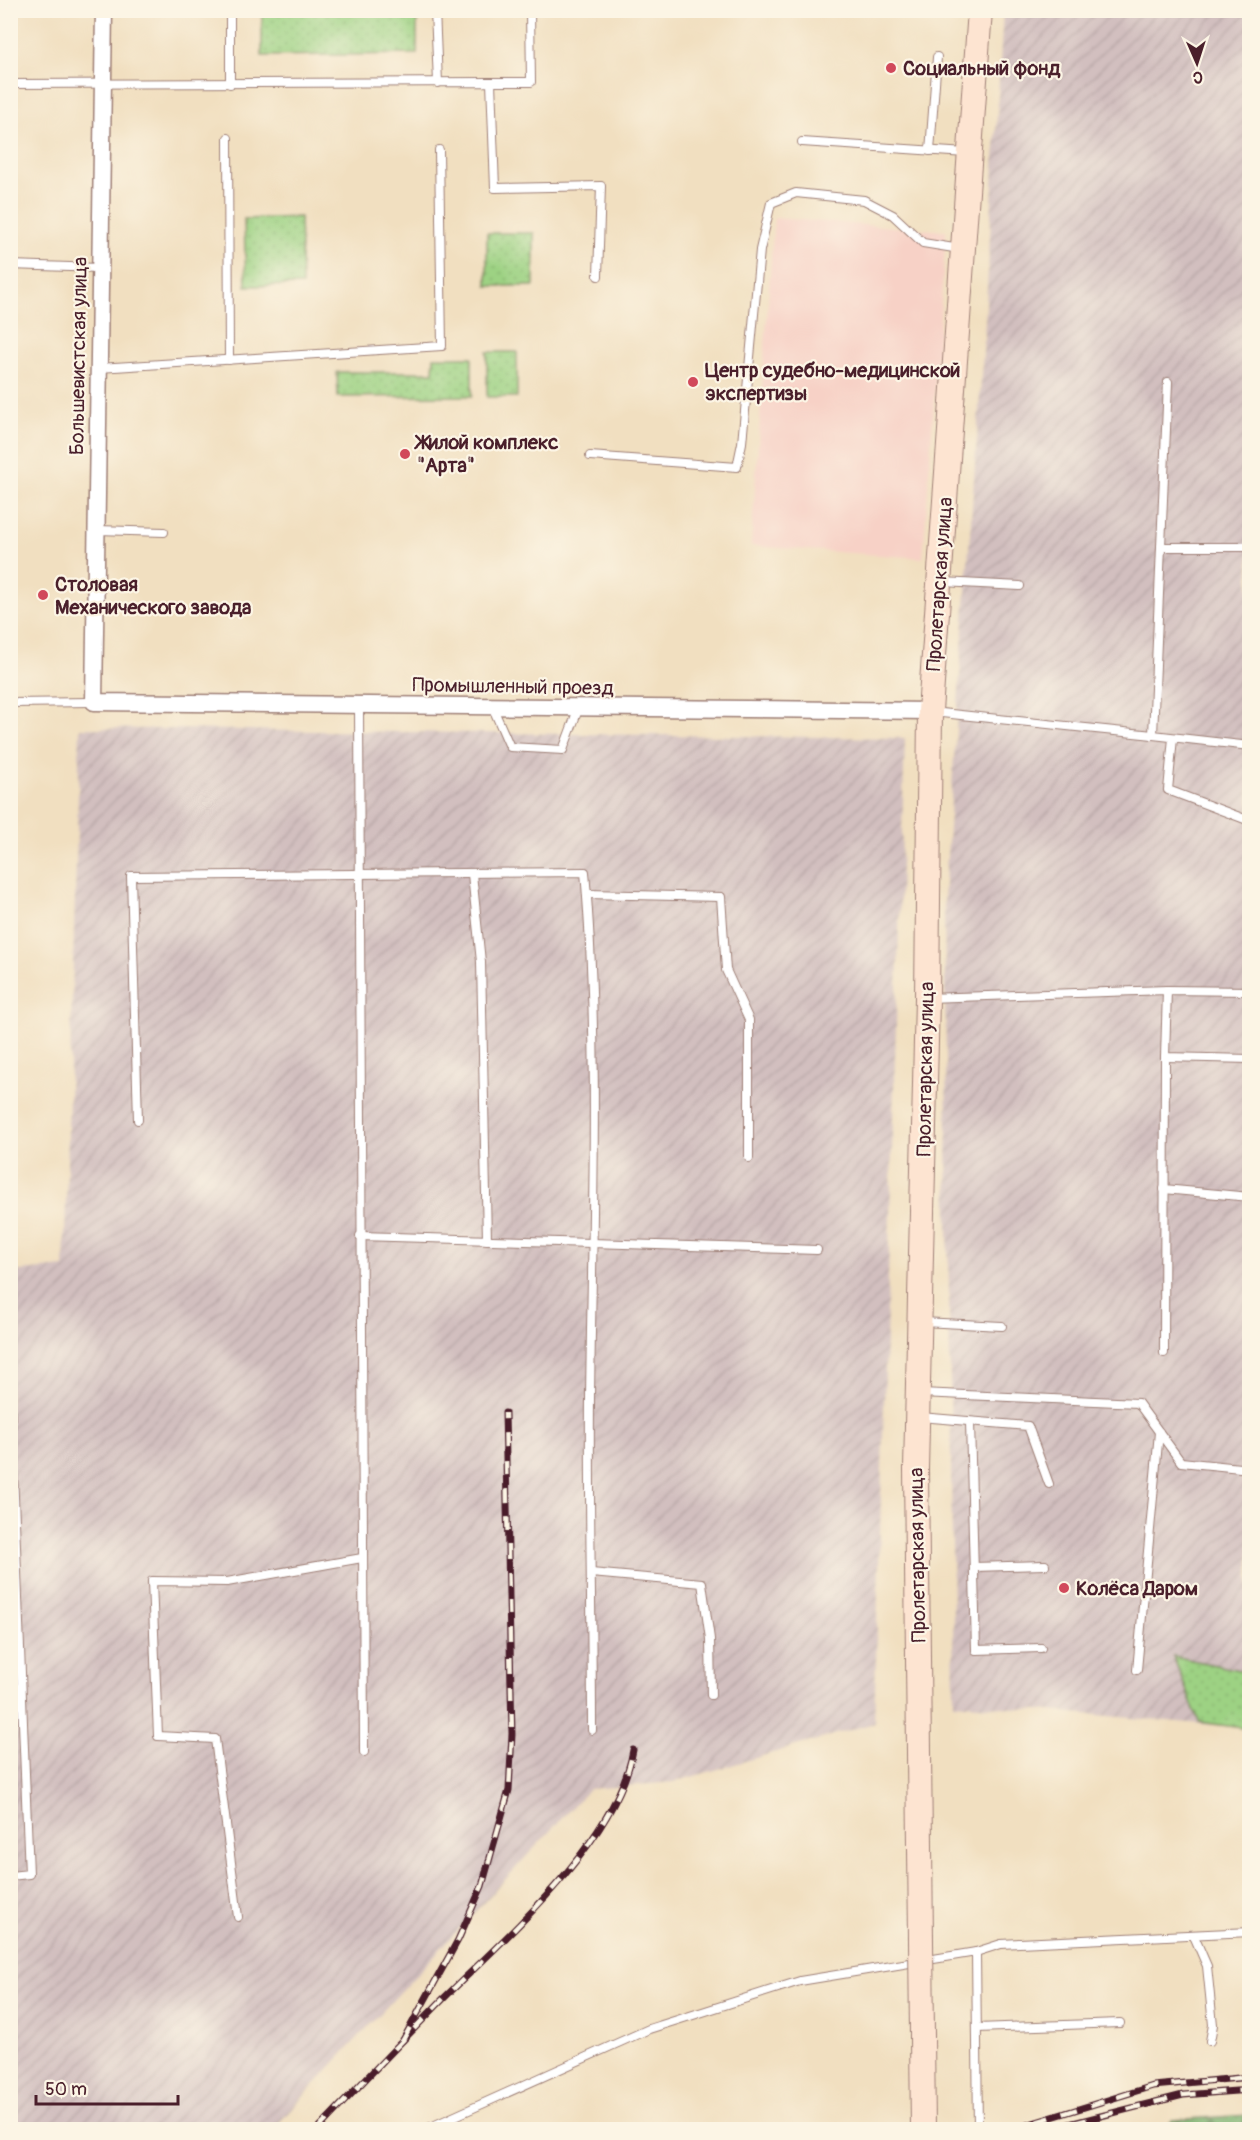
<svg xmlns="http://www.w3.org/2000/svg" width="1260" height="2140" font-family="Pangolin,sans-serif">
	<defs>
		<pattern id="industrial-furrows" width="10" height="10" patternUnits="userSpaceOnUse" patternTransform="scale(1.5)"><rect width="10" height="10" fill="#d2bfbf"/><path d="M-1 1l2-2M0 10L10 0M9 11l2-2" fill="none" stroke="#b6a4a4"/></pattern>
		<pattern id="grass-dots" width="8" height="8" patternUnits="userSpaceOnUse" patternTransform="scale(1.5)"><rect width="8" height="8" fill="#9dd283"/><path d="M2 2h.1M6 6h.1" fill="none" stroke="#89b471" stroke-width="1.8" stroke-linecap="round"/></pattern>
		<pattern id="forest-firs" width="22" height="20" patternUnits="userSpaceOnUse" patternTransform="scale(1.5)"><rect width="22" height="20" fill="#7eb471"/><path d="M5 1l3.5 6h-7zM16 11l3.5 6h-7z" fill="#69925d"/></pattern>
	</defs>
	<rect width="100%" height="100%" fill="#fcf5e5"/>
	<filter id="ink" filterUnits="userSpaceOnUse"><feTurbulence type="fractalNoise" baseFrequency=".0167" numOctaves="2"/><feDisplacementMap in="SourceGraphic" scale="12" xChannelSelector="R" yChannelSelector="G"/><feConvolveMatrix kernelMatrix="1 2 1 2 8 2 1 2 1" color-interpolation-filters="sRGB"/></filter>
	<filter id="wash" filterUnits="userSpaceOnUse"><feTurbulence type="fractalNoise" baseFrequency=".008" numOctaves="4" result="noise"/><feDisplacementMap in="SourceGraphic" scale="24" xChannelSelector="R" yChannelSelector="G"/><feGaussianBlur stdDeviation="1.35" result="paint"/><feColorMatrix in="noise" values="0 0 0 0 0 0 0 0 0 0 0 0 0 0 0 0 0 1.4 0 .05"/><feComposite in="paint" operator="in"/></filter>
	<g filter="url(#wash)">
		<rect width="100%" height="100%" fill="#f1dfc0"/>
		<polygon fill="#f7d1c6" points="774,218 946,231 923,558 751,546"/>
		<g fill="url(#industrial-furrows)">
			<polygon points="1003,11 1249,11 1249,1728 954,1703 944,898 984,339"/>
			<polygon points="80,728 905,738 874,1723 674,1782 589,1789 273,2129 11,2130 10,1272 64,1267"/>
		</g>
		<g fill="url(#grass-dots)" stroke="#747857" stroke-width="1.5">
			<polygon points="262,11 417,11 417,54 262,56"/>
			<polygon points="300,217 302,285 246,286 244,219"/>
			<rect x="487" y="233" width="47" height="53"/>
			<rect x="487" y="352" width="30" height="45"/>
			<polygon points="434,357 472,357 472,396 338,397 337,372 433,372"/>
			<polygon points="1173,1656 1249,1672 1249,1729 1199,1722"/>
		</g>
		<polygon fill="url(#forest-firs)" stroke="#646a4e" stroke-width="1.5" points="1249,2115 1249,2129 1163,2129 1172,2120"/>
	</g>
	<g filter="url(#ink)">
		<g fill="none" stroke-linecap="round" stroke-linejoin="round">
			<g stroke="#9e7f76" stroke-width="10">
				<g id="lane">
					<polyline points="435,10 438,83"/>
					<polyline points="491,82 531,82 530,10"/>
					<polyline points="10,84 491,82 495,188 601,186 598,276"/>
					<polyline points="230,84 230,10"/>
					<polyline points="228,138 229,360"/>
					<polyline points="802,142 966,153"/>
					<polyline points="930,151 937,57"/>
					<polyline points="10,265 100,268"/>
					<polyline points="99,368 442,346 439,150"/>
					<polyline points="1168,382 1153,735 1250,746"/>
					<polyline points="590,456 737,467 742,443 760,250 771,203 796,193 864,200 893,215 923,243 960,249"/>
					<polyline points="97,530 164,532"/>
					<polyline points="1161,547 1250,547"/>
					<polyline points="942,582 1020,586"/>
					<polyline points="10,703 94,702"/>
					<polyline points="359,705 364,1752"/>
					<polyline points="492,706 510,747 563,750 579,707"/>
					<polyline points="932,712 1153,735"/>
					<polyline points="1173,738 1168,790 1250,821"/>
					<polyline points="472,874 481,962 487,1240"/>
					<polyline points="587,894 721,897 726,970 749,1020 749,1158"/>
					<polyline points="1167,990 1165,1057 1250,1059"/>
					<polyline points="927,998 1167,990 1250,991"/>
					<path d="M 138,1120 L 131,876 L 585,872 C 600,1046 592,1223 590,1398 C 589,1509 592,1619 592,1730"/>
					<polyline points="1164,1189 1250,1197"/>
					<polyline points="360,1236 817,1250"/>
					<polyline points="922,1322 1002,1326"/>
					<polyline points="1164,1353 1165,1057"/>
					<polyline points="921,1393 1138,1403 1181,1462 1250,1469"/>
					<polyline points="10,1396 29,1874 10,1876"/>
					<polyline points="920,1417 1028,1426 1049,1484"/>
					<polyline points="970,1422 976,1650 1041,1648"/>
					<polyline points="974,1567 1045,1565"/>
					<polyline points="591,1573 702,1583 710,1639 711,1695"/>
					<polyline points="1137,1670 1159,1432"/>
					<polyline points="238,1917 215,1739 158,1736 152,1581 227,1582 362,1558"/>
					<polyline points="1194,1936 1207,1966 1213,2025 1210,2041"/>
					<polyline points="977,2028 1120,2023"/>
					<polyline points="424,2130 649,2029 800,1981 976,1952"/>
					<polyline points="978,2130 976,1952 1001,1944 1250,1932"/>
				</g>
			</g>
			<g stroke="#9e7f76" stroke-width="19">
				<polyline id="street" points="104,10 94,702 930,711"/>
			</g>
			<g stroke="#9e7f76" stroke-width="26">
				<polyline id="secondary" points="916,1469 927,998 930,711 980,10"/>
			</g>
			<use href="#lane" stroke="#fff" stroke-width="8"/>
			<use href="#street" stroke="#fff" stroke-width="16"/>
			<use href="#secondary" stroke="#fde4d1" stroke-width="24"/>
			<g stroke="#4a1f2b" stroke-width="7">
				<g id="rail">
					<polyline points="403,2040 458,1940 482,1886 509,1790 512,1734 505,1413"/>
					<path d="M 317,2130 C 359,2086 401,2042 443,1999 C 507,1936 617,1841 633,1750"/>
					<polyline points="1010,2130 1153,2086 1250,2077"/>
					<polyline points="1046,2130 1183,2095 1250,2090"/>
				</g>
			</g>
			<use href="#rail" stroke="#fcf5e5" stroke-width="4.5" stroke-dasharray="14" stroke-linecap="butt"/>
			<g stroke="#9e7f76" stroke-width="26" stroke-linecap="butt">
				<polyline id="secondary-bridge" points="916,1469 923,2130"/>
			</g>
			<use href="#secondary-bridge" stroke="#fde4d1" stroke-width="24"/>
		</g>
	</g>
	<g fill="#d1495b" stroke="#fcf5e5" stroke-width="2">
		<circle cx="891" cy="68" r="6"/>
		<circle cx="693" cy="382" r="6"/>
		<circle cx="405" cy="454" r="6"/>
		<circle cx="43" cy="595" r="6"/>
		<circle cx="1064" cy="1588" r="6"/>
	</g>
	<g text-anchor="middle" stroke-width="4.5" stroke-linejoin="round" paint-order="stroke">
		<g font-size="20" font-weight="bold" fill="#4a1f2b" stroke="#fcf5e5" text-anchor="start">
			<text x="903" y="75">Социальный фонд</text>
			<text x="705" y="377">Центр судебно-медицинской<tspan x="705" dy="23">экспертизы</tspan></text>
			<text x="417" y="449">Жилой комплекс<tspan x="417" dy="23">"Арта"</tspan></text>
			<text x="55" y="591">Столовая<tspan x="55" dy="23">Механического завода</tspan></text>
			<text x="1076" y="1595">Колёса Даром</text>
		</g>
		<g font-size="20" fill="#4a1f2b" stroke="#fcf5e5">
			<text transform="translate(78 356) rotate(-89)" y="7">Большевистская улица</text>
			<text transform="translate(939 584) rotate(-86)" y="7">Пролетарская улица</text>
			<text transform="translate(513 686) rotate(1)" y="7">Промышленный проезд</text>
			<text transform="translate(925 1069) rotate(-89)" y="7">Пролетарская улица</text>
			<text transform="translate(917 1555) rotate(-91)" y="7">Пролетарская улица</text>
		</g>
	</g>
	<rect width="1260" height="2140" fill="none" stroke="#fcf5e5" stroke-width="36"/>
	<g transform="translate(1197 63) rotate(177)" stroke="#fcf5e5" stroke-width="4.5" paint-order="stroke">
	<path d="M0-4.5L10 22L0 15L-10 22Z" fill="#4a1f2b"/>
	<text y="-9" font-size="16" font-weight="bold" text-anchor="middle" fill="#4a1f2b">С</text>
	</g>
	<path d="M36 2095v9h142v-9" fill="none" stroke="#4a1f2b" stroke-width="3"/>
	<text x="45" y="2095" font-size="18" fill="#4a1f2b" stroke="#fcf5e5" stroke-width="4.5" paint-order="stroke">50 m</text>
</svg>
